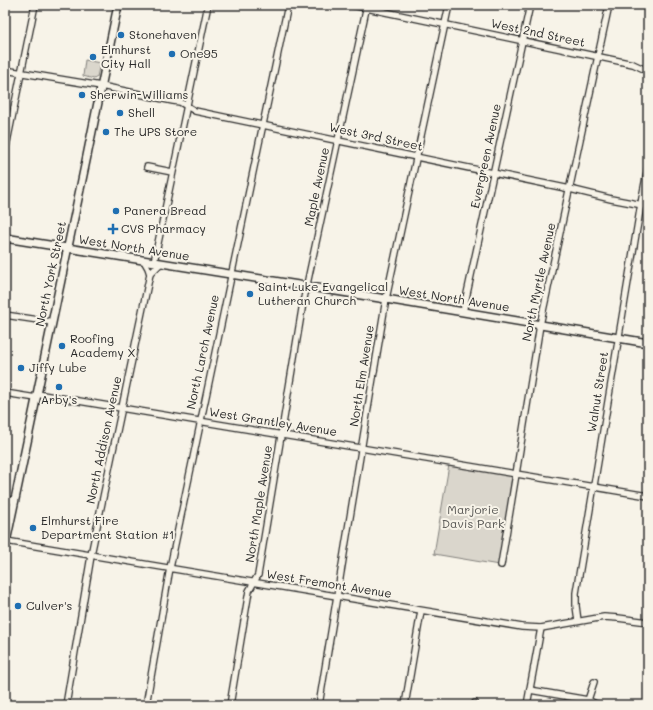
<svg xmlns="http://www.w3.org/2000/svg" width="653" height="710" font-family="Mali,sans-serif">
	<rect width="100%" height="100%" fill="#f7f3e8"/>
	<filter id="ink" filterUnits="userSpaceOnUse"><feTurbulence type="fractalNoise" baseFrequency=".025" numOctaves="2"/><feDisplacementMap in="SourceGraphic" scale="8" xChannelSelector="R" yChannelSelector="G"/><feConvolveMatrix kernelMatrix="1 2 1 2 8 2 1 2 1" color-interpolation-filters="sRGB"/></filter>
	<g filter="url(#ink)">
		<g fill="#dad6cc" stroke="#82807c">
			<polygon points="85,60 100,63 97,77 94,79 83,76"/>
			<polygon points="449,465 510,475 512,477 499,565 434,554"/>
		</g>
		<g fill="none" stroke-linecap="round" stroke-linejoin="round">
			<g stroke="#2b2b2b" stroke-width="8">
				<g id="minor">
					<polyline points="352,5 633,64 648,71"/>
					<polyline points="5,70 101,86 173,101 180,102 195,111 570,189 611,199 648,206"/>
					<polyline points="5,152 35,5"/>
					<polyline points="147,167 172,172"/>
					<polyline points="154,262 208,5"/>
					<polyline points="150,274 161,263"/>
					<polyline points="463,312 530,5"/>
					<polyline points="5,315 52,322"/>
					<polyline points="5,393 36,398"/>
					<polyline points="37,394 648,496"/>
					<polyline points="5,499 15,501"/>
					<polyline points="6,541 522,627 541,628 604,617 618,618 648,622"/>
					<polyline points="501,565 516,474 540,325 609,5"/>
					<polyline points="578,621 576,606 576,593 642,198 648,167"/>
					<polyline points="648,641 648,650"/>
					<polyline points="530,690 588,700 598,705"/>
					<polyline points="588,700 594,682"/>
					<polyline points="66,705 92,550 150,274 148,268 144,261"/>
					<polyline points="146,705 170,568 288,5"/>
					<polyline points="230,705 249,591 258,575 303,303 367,5"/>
					<polyline points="319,705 386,299 449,5"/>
					<polyline points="405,705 421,611"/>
					<polyline points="475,705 475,703"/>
					<polyline points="527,705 541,628"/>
				</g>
			</g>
			<g stroke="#2b2b2b" stroke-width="10">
				<g id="major">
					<polyline points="5,238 386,299 648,343"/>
					<polyline points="5,547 87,156 118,5"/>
				</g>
			</g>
			<use href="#minor" stroke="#f7f3e8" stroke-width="5.5"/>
			<use href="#major" stroke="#f7f3e8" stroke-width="7"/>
		</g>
	</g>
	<g fill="#1f6fb2" stroke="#f7f3e8" stroke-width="1.5">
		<circle cx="121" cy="35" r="4"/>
		<circle cx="172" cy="54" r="4"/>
		<circle cx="93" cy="57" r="4"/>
		<circle cx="82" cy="95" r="4"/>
		<circle cx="120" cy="113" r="4"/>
		<circle cx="106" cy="132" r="4"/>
		<circle cx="116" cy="211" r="4"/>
		<path d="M111 223h4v4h4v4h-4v4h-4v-4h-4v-4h4z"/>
		<circle cx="250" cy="294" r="4"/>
		<circle cx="62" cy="346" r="4"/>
		<circle cx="21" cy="368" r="4"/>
		<circle cx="59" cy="387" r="4"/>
		<circle cx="33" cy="528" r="4"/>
		<circle cx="18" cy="606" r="4"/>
	</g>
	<g text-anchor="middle" stroke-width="4" stroke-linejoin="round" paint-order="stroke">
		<g font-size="12" fill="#2b2b2b" stroke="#f7f3e8">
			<text transform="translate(538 33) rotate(12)" y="4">West 2nd Street</text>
			<text transform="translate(376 137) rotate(12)" y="4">West 3rd Street</text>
			<text transform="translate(486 156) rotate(-78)" y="4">Evergreen Avenue</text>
			<text transform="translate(317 187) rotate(-78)" y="4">Maple Avenue</text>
			<text transform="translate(134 248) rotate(9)" y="4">West North Avenue</text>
			<text transform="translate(51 274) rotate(-78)" y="4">North York Street</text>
			<text transform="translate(539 282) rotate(-78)" y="4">North Myrtle Avenue</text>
			<text transform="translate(454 299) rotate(9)" y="4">West North Avenue</text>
			<text transform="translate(203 352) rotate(-78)" y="4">North Larch Avenue</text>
			<text transform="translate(362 376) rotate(-81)" y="4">North Elm Avenue</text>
			<text transform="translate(598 392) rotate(-81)" y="4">Walnut Street</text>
			<text transform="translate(273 422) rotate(9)" y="4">West Grantley Avenue</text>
			<text transform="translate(104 440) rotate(-78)" y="4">North Addison Avenue</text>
			<text transform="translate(259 504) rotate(-81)" y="4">North Maple Avenue</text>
			<text transform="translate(329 584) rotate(9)" y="4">West Fremont Avenue</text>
		</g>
		<g font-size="12" fill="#2b2b2b" stroke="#f7f3e8" text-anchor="start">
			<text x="129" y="39">Stonehaven</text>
			<text x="101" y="54">Elmhurst<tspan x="101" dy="14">City Hall</tspan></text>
			<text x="180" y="58">One95</text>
			<text x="90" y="99">Sherwin-Williams</text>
			<text x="128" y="117">Shell</text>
			<text x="114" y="136">The UPS Store</text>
			<text x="124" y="215">Panera Bread</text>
			<text x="121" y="233">CVS Pharmacy</text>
			<text x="258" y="291">Saint Luke Evangelical<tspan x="258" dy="14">Lutheran Church</tspan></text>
			<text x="70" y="343">Roofing<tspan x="70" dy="14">Academy X</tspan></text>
			<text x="29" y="372">Jiffy Lube</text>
			<text x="59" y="404" text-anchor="middle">Arby's</text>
			<text x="41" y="525">Elmhurst Fire<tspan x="41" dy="14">Department Station #1</tspan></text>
			<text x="26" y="610">Culver's</text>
		</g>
		<g font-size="12" fill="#575653" stroke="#f7f3e8">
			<text x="473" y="514">Marjorie<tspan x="473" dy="14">Davis Park</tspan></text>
		</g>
	</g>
	<rect width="653" height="710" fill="none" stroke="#f7f3e8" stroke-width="20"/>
	<rect x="10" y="10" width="633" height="690" fill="none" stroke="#2b2b2b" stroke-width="1.5" filter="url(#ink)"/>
</svg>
